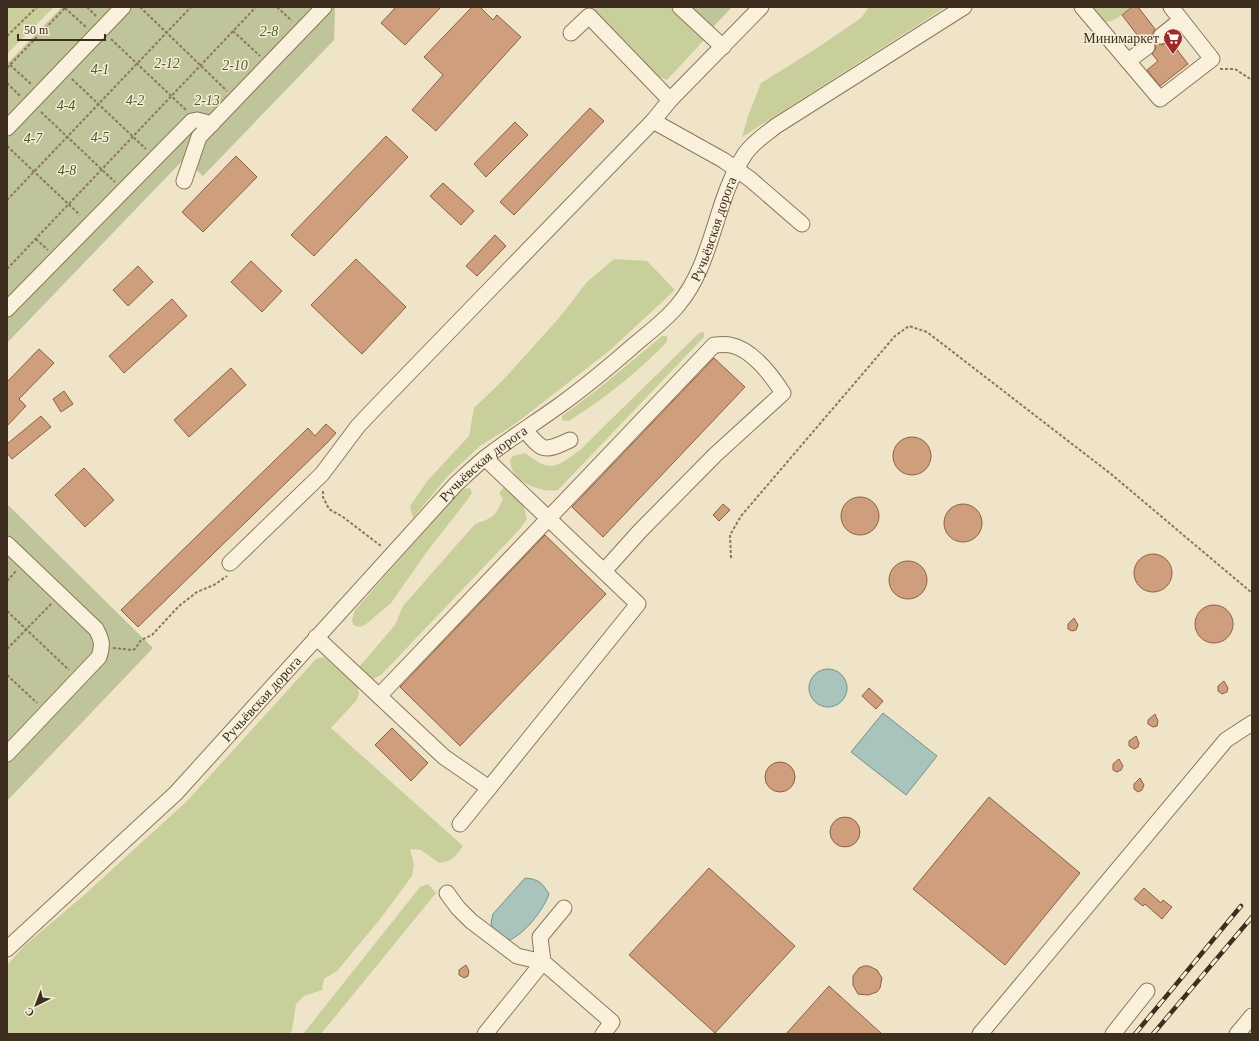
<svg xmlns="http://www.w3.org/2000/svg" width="1259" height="1041" font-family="Georgia,serif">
	<rect width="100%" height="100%" fill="#f0e4c8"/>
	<g fill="#c9cf9b">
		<polygon points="7,7 54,7 7,54"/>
		<polygon points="588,7 672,7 705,39 667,80 654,75"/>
		<polygon points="869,7 946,7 742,137 748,116 761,83 814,50 861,18"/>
		<path d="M 1088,7 L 1131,7 C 1123,14 1115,22 1104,22 Z"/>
		<polygon points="614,259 647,261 675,290 609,351 515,424 480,446 448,476 413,518 410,506 428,480 469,436 474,408 503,380 559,318 587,282"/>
		<path d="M 704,332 L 704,337 L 558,490 C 543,493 519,484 512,470 C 511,467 511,463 510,460 L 513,456 L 525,453 C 551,473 555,468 580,450 L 699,333 Z"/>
		<path d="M 662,336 L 667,336 L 667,342 C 638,372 605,398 569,421 L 562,420 L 562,416 L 598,389 Z"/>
		<path d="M 504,487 L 524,507 L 527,519 L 519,530 L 381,675 L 373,679 L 359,667 L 395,625 L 403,606 L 475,524 C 493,518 495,517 503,499 L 499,493 Z"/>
		<polygon points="470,488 472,493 468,499 426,553 391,603 365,625 359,627 353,625 352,620 355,610 451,501 463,489"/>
		<path d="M 324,657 L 358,686 L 359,694 L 356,701 L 331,728 L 463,846 C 455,857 453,861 439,863 L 421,850 L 410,849 L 414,865 L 412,876 L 381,918 L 337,971 L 324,979 L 322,990 L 304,996 L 296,1004 L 292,1031 L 289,1034 L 7,1034 L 7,965 L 24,946 L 83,896 L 187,801 L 316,659 Z"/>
		<polygon points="428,884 436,893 321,1034 303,1034 416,892 420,887"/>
	</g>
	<g fill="#bfc49a">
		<polygon points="62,7 335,7 334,40 203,176 184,159 7,343 7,64"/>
		<polygon points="692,7 732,7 713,27"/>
		<polygon points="7,504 153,648 7,801"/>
	</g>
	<g fill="#a9c4bc" stroke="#6f938a">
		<circle cx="828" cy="688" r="19"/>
		<polygon points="883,713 937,756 906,795 851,752"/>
		<path d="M 525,878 C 539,879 542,883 549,894 C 544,909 524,935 509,940 L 494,931 L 491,923 L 493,914 Z"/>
	</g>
	<g fill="#cf9f7d" stroke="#8d5f41">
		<polygon points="396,7 441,7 405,45 381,23"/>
		<polygon points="472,7 480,7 493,20 497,15 521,37 436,131 412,110 443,75 424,57"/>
		<polygon points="1132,7 1138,7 1155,29 1153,33 1154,41 1146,38 1141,40 1122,15"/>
		<polygon points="1154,42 1162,45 1166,43 1172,50 1175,47 1188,64 1160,86 1147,70 1158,61 1152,54 1155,50 1156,46"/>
		<polygon points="590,108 604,121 514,215 500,202"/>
		<polygon points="515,122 528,135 486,177 474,164"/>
		<polygon points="386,136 408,157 314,256 291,235"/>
		<polygon points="236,156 257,177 203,232 182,212"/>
		<polygon points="443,183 474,211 461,225 430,196"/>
		<polygon points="495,235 506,246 477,276 466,266"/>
		<polygon points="356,259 406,307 362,354 311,305"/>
		<polygon points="251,261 282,291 262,312 231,282"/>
		<polygon points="138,266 153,282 128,306 113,290"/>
		<polygon points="172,299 187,316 124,373 109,356"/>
		<polygon points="39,349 54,363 19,399 26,406 7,426 7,382"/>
		<polygon points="714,358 745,387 603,537 572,507"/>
		<polygon points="231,368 246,385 189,437 174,420"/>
		<polygon points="64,391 73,404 61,412 53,399"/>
		<polygon points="41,416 51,427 12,459 7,453 7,444"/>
		<polygon points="326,424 336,433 328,442 138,627 121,610 308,428 315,436"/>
		<circle cx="912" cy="456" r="19"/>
		<polygon points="84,468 114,500 85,527 55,495"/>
		<circle cx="860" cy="516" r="19"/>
		<circle cx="963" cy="523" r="19"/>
		<polygon points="723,504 730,510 719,521 713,515"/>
		<polygon points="545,535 606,594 460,746 400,687"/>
		<circle cx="1153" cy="573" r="19"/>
		<circle cx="908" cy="580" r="19"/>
		<circle cx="1214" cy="624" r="19"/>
		<polygon points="1074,618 1078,625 1076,630 1072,631 1068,629 1068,624"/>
		<polygon points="1224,681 1228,688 1227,692 1222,694 1218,691 1218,686"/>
		<polygon points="869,688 883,701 876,709 862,696"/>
		<polygon points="1155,714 1158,721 1157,726 1153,727 1148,724 1148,720"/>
		<polygon points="392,728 428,763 411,781 375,745"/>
		<polygon points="1136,736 1139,743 1138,747 1134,749 1129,746 1129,741"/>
		<polygon points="1119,759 1123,766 1121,770 1117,772 1113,770 1113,764"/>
		<circle cx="780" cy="777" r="15"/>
		<polygon points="1140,778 1144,785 1142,790 1138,792 1134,789 1134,784"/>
		<polygon points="989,797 1080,873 1005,965 913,889"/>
		<circle cx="845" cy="832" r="15"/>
		<polygon points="709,868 795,946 715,1033 629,955"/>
		<polygon points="1144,888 1161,903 1163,900 1172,907 1162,919 1145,904 1143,906 1134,899"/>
		<polygon points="466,965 469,971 468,976 464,978 459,975 459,970"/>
		<polygon points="864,966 869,966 877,970 882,978 880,988 877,992 868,995 858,994 853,985 853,976 859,968"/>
		<polygon points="829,986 882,1034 786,1034"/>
	</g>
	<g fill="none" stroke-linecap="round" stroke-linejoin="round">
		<g stroke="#8d765c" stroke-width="17">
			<g id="minor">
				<polyline points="680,7 723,47"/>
				<polyline points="1082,7 1160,99 1212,59 1171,7"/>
				<polyline points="571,33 589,16 670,100"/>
				<polyline points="1161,36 1181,20"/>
				<polyline points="1128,61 1147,47"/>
				<polyline points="653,121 723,160 750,179 802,224"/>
				<polyline points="7,128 123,7"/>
				<polyline points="184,181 199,137 324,7"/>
				<polyline points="7,309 192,121 197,120 212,124"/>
				<path d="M 525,430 C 543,452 544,452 570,440"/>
				<path d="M 7,544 L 96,629 C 102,640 103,645 99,657 L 7,754"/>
				<polyline points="230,563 322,474 358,426 376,407 653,121 670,100 761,7"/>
				<polyline points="316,637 444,757 489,788"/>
				<path d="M 379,696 L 714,345 C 719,345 725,344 730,345 C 752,349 772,376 783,393 L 715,455 L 640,531 L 604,571"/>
				<polyline points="460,824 638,604 485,458"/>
				<polyline points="447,893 458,908 471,921 517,956 543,962 540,937 564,908"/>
				<path id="s1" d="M 7,949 L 176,793 L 456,484 C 466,475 475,466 485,458 C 509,439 535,423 560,405 C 585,387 609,367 633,346 C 648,333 665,321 678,305 C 714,262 714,201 745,154 C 753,142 766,134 776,126 L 964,7"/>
				<polyline points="485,1034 543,962 612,1022 603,1034"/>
				<polyline points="980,1034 1226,740 1252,723"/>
				<polyline points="1113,1034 1147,991"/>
				<polyline points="1237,1034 1252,1016"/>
			</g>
		</g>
		<g stroke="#8d765c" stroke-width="2" stroke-dasharray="3 2" stroke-linecap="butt">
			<polyline points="87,7 96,16"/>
			<polyline points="140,7 227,91"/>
			<polyline points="277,7 292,21"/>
			<polyline points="65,8 86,27"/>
			<polyline points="233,31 260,56"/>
			<polyline points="7,36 37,7"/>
			<polyline points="111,39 186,110"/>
			<polyline points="10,65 31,84"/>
			<polyline points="7,68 66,7"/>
			<polyline points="1220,69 1235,69 1252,80"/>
			<polyline points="72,79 146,149"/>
			<polyline points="7,83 20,96"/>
			<polyline points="41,112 115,182"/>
			<polyline points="7,146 80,215"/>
			<polyline points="7,200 191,7"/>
			<polyline points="36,239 48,250"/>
			<polyline points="7,269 256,7"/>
			<polyline points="323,491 323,497 329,509 343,517 381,546"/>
			<polyline points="731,558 730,535 741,516 895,336 909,326 927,332 1111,474 1252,593"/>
			<polyline points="7,581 16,571"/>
			<polyline points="7,611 69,670"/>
			<polyline points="113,648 132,650 135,649 141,640 152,635 179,606 197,592 214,585 227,576"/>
			<polyline points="7,649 51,604"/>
			<polyline points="7,675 37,703"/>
		</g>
		<use href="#minor" stroke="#faf1dc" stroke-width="15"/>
		<g stroke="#3d2e20" stroke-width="4.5">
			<g id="rail">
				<polyline points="1135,1034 1241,906"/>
				<polyline points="1153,1034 1252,917"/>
			</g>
		</g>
		<use href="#rail" stroke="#f7eed8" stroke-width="3" stroke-dasharray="9" stroke-linecap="butt"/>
	</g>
	<defs>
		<g id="supermarket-pin" transform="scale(1)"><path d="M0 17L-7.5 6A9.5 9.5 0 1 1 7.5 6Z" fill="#9e2a2b" stroke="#f7eed8"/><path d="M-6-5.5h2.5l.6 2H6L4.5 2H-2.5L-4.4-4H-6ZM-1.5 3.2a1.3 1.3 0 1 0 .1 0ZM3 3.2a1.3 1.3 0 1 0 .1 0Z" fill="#fff"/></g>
	</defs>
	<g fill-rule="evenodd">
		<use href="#supermarket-pin" x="1173" y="38"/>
	</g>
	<g text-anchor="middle" stroke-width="3" stroke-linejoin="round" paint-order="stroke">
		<g font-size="14" font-style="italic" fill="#4d5a26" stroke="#f7eed8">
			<text x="269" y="36">2-8</text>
			<text x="167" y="68">2-12</text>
			<text x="235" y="70">2-10</text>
			<text x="100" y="74">4-1</text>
			<text x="135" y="105">4-2</text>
			<text x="207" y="105">2-13</text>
			<text x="66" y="110">4-4</text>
			<text x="100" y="142">4-5</text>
			<text x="33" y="143">4-7</text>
			<text x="67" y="175">4-8</text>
		</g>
		<g font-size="14" fill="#3d2e20" stroke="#f7eed8" text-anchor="end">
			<text x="1159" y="43">Минимаркет</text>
		</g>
		<g font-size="14" fill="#3d2e20" stroke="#f7eed8">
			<text dy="5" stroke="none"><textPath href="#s1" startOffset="1017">Ручьёвская дорога</textPath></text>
			<text dy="5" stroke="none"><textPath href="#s1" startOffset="681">Ручьёвская дорога</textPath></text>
			<text dy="5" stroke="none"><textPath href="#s1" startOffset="357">Ручьёвская дорога</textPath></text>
		</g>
	</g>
	<rect width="1259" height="1041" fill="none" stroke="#3d2e20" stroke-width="16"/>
	<g transform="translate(36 1005) rotate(222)" stroke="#f7eed8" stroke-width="3" paint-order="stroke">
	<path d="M0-3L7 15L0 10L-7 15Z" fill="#3d2e20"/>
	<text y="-6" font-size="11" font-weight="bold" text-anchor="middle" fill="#3d2e20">С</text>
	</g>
	<path d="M18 34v6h87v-6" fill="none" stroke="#3d2e20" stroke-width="2"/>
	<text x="24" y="34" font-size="12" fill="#3d2e20" stroke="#f7eed8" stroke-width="3" paint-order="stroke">50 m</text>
</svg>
